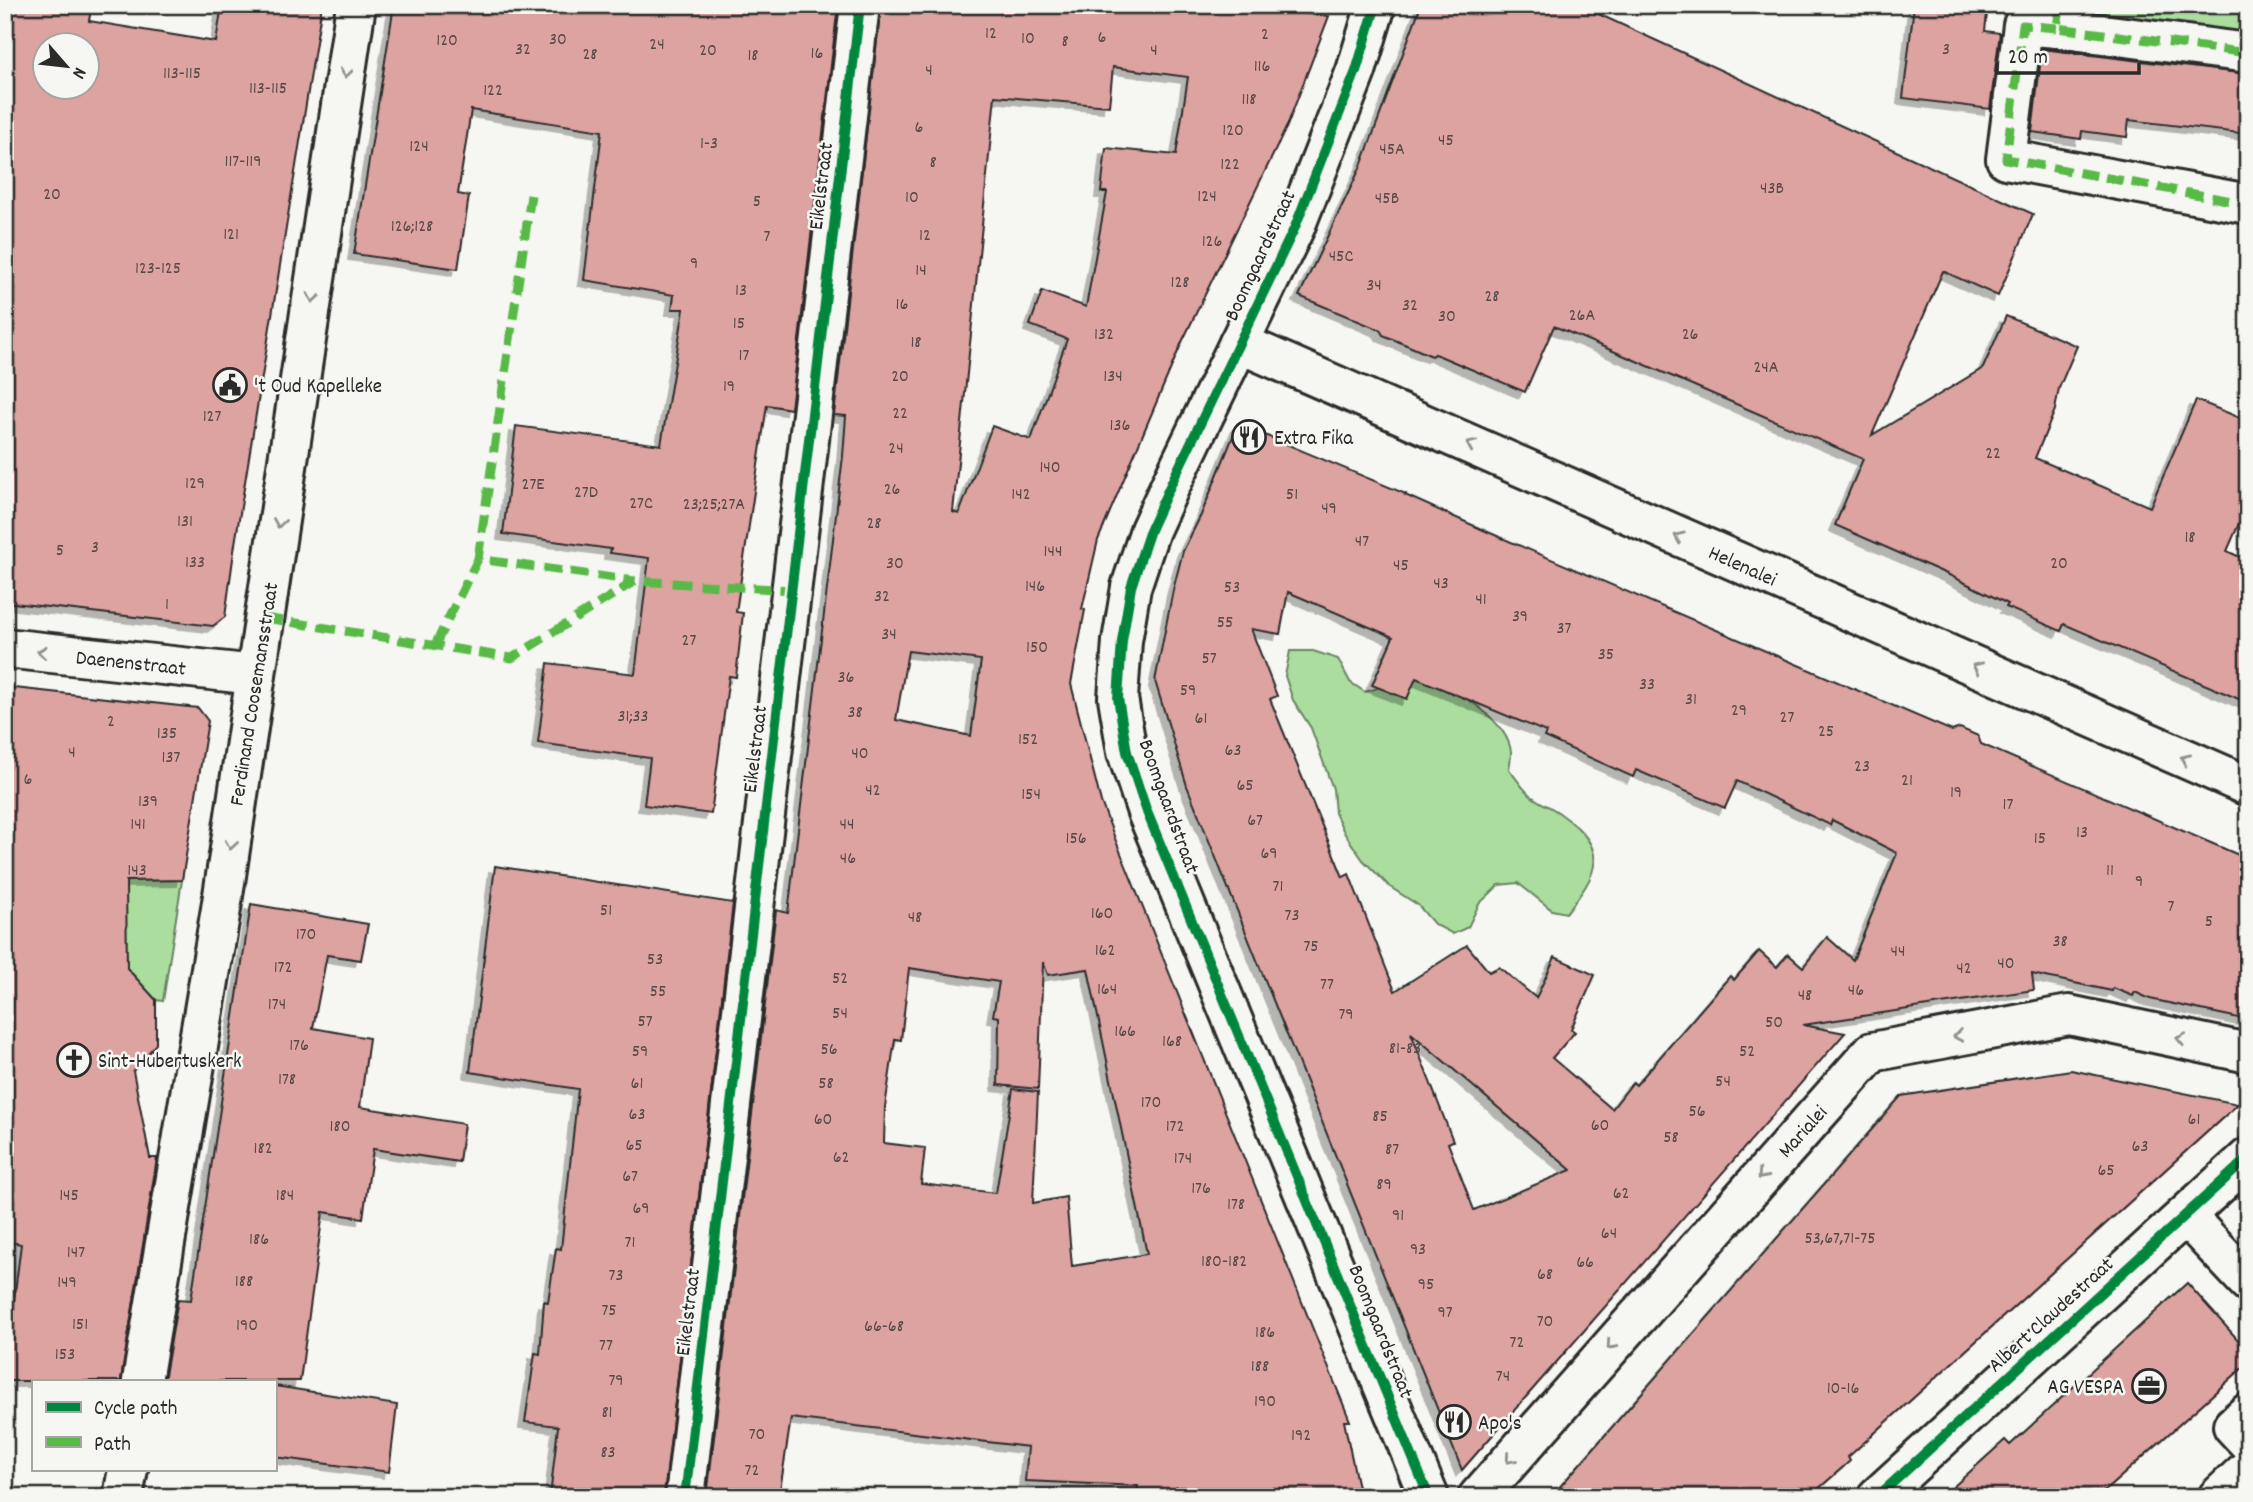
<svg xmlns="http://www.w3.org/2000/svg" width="2253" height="1502" font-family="Dekko,sans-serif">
	<defs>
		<filter id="shadow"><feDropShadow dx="-6" dy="6" stdDeviation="0" flood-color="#0004"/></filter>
	</defs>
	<rect width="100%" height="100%" fill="#f6f6f2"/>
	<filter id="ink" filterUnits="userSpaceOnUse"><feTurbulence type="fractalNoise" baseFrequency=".0143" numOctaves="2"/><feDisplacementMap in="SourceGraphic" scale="14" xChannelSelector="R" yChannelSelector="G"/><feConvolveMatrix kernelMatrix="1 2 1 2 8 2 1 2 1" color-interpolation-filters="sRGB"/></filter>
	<g filter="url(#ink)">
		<g fill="#aadd9e" stroke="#6a8464" stroke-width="2">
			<polygon points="2076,5 2248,5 2248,46 2074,24"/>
			<path d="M 1290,651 L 1313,651 L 1338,659 L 1350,682 L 1365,692 L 1427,673 C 1453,689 1508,719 1511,752 C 1511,757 1510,764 1509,769 C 1515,777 1522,788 1530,795 C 1539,803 1552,807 1562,815 C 1610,849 1599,873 1566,913 L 1552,910 L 1518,883 L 1499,885 L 1479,904 L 1468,927 L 1453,934 L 1434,924 L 1418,905 L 1390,887 L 1363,860 L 1345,834 L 1335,813 L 1333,789 L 1311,728 L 1293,700 L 1285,676 Z"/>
			<polygon points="182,880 163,1001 156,1000 40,881"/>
		</g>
		<g fill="#dda3a0" stroke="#2b2b2b" stroke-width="2" fill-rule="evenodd" filter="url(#shadow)">
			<path d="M 5,5 L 66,5 L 91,9 L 89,21 L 216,42 L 222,5 L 322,5 L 235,544 L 225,617 L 213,626 L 5,602 ZM 46,46 L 88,46 L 88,88 L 46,88 Z"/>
			<polygon points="394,5 838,5 791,409 767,405 736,612 743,613 736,677 729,676 711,814 644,805 650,758 538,743 548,663 635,674 649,558 610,553 611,549 503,534 516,426 661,445 684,309 672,309 674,295 584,280 602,131 471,110 458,194 469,196 458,269 354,254"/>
			<path d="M 881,5 L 1225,5 L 1329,16 L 1287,126 L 1182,342 L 1098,540 L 1082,609 L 1085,610 L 1071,684 L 1101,802 L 1116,841 L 1350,1421 L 1344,1421 L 1360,1497 L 1251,1497 L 1251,1490 L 1177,1487 L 1177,1497 L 1137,1497 L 1138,1486 L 1025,1481 L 1028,1447 L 791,1418 L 779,1497 L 707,1497 L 776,910 L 788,913 L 843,456 L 846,416 L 834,415 ZM 1113,67 L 1188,77 L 1176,155 L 1106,148 L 1101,192 L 1107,192 L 1086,307 L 1042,291 L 1030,325 L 1067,339 L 1031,440 L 992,426 L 959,514 L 953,512 L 995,96 L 1109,106 ZM 908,651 L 981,660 L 971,736 L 896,720 ZM 1043,962 L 1048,975 L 1088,969 L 1147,1254 L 1072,1266 L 1066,1197 L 1033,1203 L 1038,1092 L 1013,1089 L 996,1193 L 921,1184 L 925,1148 L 884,1143 L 885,1107 L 895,1039 L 901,1040 L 909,968 L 999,982 L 993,1016 L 999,1017 L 998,1085 L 1038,1089 Z"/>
			<polygon points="1421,5 1579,5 2033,214 1998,296 1943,271 1872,435 1983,368 2006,316 2077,346 2059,388 2055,410 2035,458 2150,507 2196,400 2248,421 2248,503 2227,551 2248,561 2248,703 2064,624 2061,631 2006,607 2008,604 1949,575 1835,525 1863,459 1632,359 1554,326 1525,392 1435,354 1432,356 1383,335 1380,330 1299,296 1361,166"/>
			<polygon points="1914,5 1988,5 1985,31 2000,33 1990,109 1903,98"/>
			<polygon points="2042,49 2248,74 2248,134 2129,120 2127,137 2082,131 2081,139 2032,132"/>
			<path d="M 1238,424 L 1406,494 L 1405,495 L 1488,532 L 1952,731 L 1960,728 L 1978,736 L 1981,744 L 2248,859 L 2248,1020 L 2150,999 L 2135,992 L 2133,996 L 2113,988 L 2112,991 L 2032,974 L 2034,990 L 1803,1025 L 1845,1033 L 1462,1470 L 1187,786 L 1155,681 L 1173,590 L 1183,551 L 1201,515 ZM 1288,592 L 1393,637 L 1372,685 L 1407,699 L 1416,678 L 1546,732 L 1544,737 L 1633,777 L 1636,770 L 1725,808 L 1737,781 L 1830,825 L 1832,820 L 1897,853 L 1853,960 L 1827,937 L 1803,967 L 1788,954 L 1777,967 L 1759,951 L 1734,980 L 1730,976 L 1636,1085 L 1633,1082 L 1612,1109 L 1552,1058 L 1575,1032 L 1571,1029 L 1595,975 L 1555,957 L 1536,998 L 1499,967 L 1489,972 L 1467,945 L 1395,991 L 1349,874 L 1343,877 L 1270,699 L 1277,696 L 1251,629 L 1280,634 ZM 1411,1033 L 1571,1170 L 1474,1210 L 1448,1143 L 1453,1141 Z"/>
			<polygon points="5,687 198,708 208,721 182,880 126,881 127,968 156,1000 156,1044 133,1071 150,1158 157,1158 121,1381 5,1381 5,1323 11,1324 21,1244 5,1241"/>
			<polygon points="495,866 733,903 664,1497 550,1497 558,1426 525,1422 535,1353 540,1354 544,1301 548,1302 556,1248 561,1249 578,1089 470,1072"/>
			<polygon points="251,904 368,924 361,960 327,955 313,1028 369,1038 360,1107 464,1124 459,1162 373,1149 363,1218 323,1212 300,1381 164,1381 178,1299 191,1300"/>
			<polygon points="2071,1070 2238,1104 1848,1457 1850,1461 1809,1497 1551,1497 1901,1096"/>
			<polygon points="2187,1283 2248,1351 2248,1363 2098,1497 1942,1497 2005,1440 2010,1445"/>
			<polygon points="275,1386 397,1405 389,1472 275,1457"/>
		</g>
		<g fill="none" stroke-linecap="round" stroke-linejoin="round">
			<g stroke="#2b2b2b" stroke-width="44">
				<g id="minor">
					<polyline points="1376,5 1356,71 1295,227 1171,484 1150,530 1131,587 1122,641 1118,698 1127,752 1147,812 1429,1497"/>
					<polyline points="2060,5 2057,28 2248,53"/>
					<polyline points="2057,28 2023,25 2006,159 2248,204"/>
					<polyline points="1239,343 2248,786"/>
					<polyline points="5,648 256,675"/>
					<polyline points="2186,1216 2248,1282"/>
					<polyline points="142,1381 221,909 356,5"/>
					<polyline points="2248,1413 2233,1426 2248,1442"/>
					<polyline points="123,1497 128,1469"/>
					<polyline points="685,1497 860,5"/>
					<polyline points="1478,1497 1872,1052 2069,1015 2248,1053"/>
					<polyline points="1877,1497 2248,1158"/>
					<polyline points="2218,1497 2248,1469"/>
				</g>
			</g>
			<use href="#minor" stroke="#f6f6f2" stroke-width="38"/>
			<g stroke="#58b947" stroke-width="9" stroke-dasharray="18 9" stroke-linecap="butt">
				<polyline points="2060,5 2057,28 2248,53"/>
				<polyline points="2057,28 2023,25 2006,159 2248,204"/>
				<polyline points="478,559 531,195"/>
				<polyline points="265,618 512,658 635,581 792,590"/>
				<polyline points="435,645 478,559 635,581"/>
			</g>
			<g stroke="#f6f6f2" stroke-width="15">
				<g id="cycleway">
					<polyline points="1376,5 1356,71 1295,227 1171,484 1150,530 1131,587 1122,641 1118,698 1127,752 1147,812 1429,1497"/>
					<polyline points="685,1497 860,5"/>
					<polyline points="1877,1497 2248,1158"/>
				</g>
			</g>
			<use href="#cycleway" stroke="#00873e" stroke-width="10"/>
		</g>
		<defs><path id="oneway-chevron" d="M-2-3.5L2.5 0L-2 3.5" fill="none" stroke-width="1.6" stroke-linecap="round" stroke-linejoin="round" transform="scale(1.75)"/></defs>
		<g stroke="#90908e">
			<use href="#oneway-chevron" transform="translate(346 73) rotate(98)"/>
			<use href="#oneway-chevron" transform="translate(313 298) rotate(99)"/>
			<use href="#oneway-chevron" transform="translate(1471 445) rotate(-156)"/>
			<use href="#oneway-chevron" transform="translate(279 523) rotate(99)"/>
			<use href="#oneway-chevron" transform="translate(1679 537) rotate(-156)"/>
			<use href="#oneway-chevron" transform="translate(42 652) rotate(-174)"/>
			<use href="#oneway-chevron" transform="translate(1977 667) rotate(-156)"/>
			<use href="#oneway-chevron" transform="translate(2185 759) rotate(-156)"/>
			<use href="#oneway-chevron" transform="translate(231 845) rotate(99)"/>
			<use href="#oneway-chevron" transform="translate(1958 1036) rotate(170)"/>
			<use href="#oneway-chevron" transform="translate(2181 1039) rotate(-168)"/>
			<use href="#oneway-chevron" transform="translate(1762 1175) rotate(132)"/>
			<use href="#oneway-chevron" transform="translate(1611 1345) rotate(132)"/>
			<use href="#oneway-chevron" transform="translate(1510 1459) rotate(131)"/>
		</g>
	</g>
	<defs>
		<g id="civic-ring" transform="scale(1.75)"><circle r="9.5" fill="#f6f6f2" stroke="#2b2b2b" stroke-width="1.5"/><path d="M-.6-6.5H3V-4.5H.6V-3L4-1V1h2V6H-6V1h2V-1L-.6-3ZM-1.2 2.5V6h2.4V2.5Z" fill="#2b2b2b"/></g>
		<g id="restaurant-ring" transform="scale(1.75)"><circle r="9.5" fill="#f6f6f2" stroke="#2b2b2b" stroke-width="1.5"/><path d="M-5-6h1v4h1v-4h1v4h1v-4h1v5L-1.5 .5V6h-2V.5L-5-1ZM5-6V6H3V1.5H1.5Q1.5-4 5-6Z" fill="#2b2b2b"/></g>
		<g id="church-ring" transform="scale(1.75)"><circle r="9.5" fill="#f6f6f2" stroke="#2b2b2b" stroke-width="1.5"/><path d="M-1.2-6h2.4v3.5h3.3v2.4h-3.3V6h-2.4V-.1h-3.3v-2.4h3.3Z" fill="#2b2b2b"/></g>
		<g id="office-ring" transform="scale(1.75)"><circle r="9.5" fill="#f6f6f2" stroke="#2b2b2b" stroke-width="1.5"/><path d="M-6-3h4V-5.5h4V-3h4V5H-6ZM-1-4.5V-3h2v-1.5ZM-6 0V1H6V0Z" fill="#2b2b2b"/></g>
	</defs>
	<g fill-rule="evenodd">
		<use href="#civic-ring" x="230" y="385"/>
		<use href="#restaurant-ring" x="1249" y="437"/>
		<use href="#church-ring" x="74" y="1060"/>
		<use href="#office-ring" x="2149" y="1386"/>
		<use href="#restaurant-ring" x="1454" y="1422"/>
	</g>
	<g text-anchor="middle" stroke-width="5" stroke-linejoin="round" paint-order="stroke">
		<g font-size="18" fill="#584948">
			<text x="991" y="38">12</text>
			<text x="1265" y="39">2</text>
			<text x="1102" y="42">6</text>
			<text x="1028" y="43">10</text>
			<text x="558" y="44">30</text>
			<text x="447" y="45">120</text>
			<text x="1065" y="46">8</text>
			<text x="657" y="49">24</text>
			<text x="523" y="54">32</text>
			<text x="1946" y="54">3</text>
			<text x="708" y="55">20</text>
			<text x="1154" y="55">4</text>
			<text x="817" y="58">16</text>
			<text x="590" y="59">28</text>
			<text x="753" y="60">18</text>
			<text x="1262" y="71">116</text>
			<text x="929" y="75">4</text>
			<text x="182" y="78">113-115</text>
			<text x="268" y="93">113-115</text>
			<text x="493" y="95">122</text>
			<text x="1249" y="104">118</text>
			<text x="919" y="132">6</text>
			<text x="1233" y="135">120</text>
			<text x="1446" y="145">45</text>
			<text x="709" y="148">1-3</text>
			<text x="419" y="151">124</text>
			<text x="1392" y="154">45A</text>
			<text x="243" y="166">117-119</text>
			<text x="933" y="167">8</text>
			<text x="1230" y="169">122</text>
			<text x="1772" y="193">43B</text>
			<text x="52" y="199">20</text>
			<text x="1207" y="201">124</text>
			<text x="912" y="202">10</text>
			<text x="1387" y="203">45B</text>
			<text x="757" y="206">5</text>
			<text x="412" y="231">126;128</text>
			<text x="231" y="239">121</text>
			<text x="925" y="240">12</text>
			<text x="767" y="241">7</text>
			<text x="1212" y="246">126</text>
			<text x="1341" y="261">45C</text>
			<text x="694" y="268">9</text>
			<text x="158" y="273">123-125</text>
			<text x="921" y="275">14</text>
			<text x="1180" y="287">128</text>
			<text x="1374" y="290">34</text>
			<text x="741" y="295">13</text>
			<text x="1492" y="301">28</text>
			<text x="902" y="309">16</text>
			<text x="1410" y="310">32</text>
			<text x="1582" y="320">26A</text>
			<text x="1447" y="321">30</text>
			<text x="739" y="328">15</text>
			<text x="1104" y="339">132</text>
			<text x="1690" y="339">26</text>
			<text x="916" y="347">18</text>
			<text x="744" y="360">17</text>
			<text x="1766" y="372">24A</text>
			<text x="900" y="381">20</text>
			<text x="1113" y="381">134</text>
			<text x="729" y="391">19</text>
			<text x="900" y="418">22</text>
			<text x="212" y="421">127</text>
			<text x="1120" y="430">136</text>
			<text x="896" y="453">24</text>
			<text x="1993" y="458">22</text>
			<text x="1050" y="472">140</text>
			<text x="195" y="488">129</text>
			<text x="533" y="489">27E</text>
			<text x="892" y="494">26</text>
			<text x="586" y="497">27D</text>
			<text x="1021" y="499">142</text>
			<text x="1292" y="499">51</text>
			<text x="641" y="508">27C</text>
			<text x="714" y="509">23;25;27A</text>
			<text x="1329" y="513">49</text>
			<text x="185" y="526">131</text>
			<text x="874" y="528">28</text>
			<text x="2190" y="542">18</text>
			<text x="1362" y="546">47</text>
			<text x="95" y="552">3</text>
			<text x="60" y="555">5</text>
			<text x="1053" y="556">144</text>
			<text x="195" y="567">133</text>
			<text x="895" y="568">30</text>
			<text x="2059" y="568">20</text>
			<text x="1401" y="570">45</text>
			<text x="1441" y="588">43</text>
			<text x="1035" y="591">146</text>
			<text x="1232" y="592">53</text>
			<text x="882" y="601">32</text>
			<text x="1481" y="604">41</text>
			<text x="167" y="609">1</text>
			<text x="1520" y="621">39</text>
			<text x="1225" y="627">55</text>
			<text x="1564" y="633">37</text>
			<text x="889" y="639">34</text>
			<text x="689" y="645">27</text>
			<text x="1037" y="652">150</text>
			<text x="1606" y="659">35</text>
			<text x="1209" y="663">57</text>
			<text x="846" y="682">36</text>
			<text x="1647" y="689">33</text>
			<text x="1188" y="695">59</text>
			<text x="1691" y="704">31</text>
			<text x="1739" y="715">29</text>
			<text x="855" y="717">38</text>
			<text x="633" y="721">31;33</text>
			<text x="1787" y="722">27</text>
			<text x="1201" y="723">61</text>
			<text x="111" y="726">2</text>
			<text x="1826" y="736">25</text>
			<text x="167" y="738">135</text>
			<text x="1028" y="744">152</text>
			<text x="1233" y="755">63</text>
			<text x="72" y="757">4</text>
			<text x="860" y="758">40</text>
			<text x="171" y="762">137</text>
			<text x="1862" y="771">23</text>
			<text x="28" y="784">6</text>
			<text x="1907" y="785">21</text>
			<text x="1245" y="790">65</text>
			<text x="873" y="795">42</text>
			<text x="1956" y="797">19</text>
			<text x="1031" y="799">154</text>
			<text x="148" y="806">139</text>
			<text x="2008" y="809">17</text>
			<text x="1255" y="825">67</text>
			<text x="138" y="829">141</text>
			<text x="847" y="829">44</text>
			<text x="2082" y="837">13</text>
			<text x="1076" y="843">156</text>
			<text x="2040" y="843">15</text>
			<text x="1269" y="858">69</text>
			<text x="848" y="863">46</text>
			<text x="137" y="875">143</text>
			<text x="2110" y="875">11</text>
			<text x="2139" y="886">9</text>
			<text x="1278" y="891">71</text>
			<text x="2171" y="911">7</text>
			<text x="606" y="915">51</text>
			<text x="1102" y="918">160</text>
			<text x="1292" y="920">73</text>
			<text x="915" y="922">48</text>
			<text x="2209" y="926">5</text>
			<text x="306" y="939">170</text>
			<text x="2060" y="946">38</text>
			<text x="1311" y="951">75</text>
			<text x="1105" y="955">162</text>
			<text x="1898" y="956">44</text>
			<text x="655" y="964">53</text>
			<text x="2006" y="968">40</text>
			<text x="283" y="972">172</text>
			<text x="1964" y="973">42</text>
			<text x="840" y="983">52</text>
			<text x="1327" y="989">77</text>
			<text x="1107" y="994">164</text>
			<text x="1856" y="995">46</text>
			<text x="658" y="996">55</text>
			<text x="1805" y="1000">48</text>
			<text x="277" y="1009">174</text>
			<text x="840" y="1018">54</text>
			<text x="1346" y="1019">79</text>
			<text x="645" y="1026">57</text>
			<text x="1774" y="1027">50</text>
			<text x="1125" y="1036">166</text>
			<text x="1172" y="1046">168</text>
			<text x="299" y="1050">176</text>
			<text x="1405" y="1053">81-83</text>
			<text x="829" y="1054">56</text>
			<text x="640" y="1056">59</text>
			<text x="1747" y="1056">52</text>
			<text x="287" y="1084">178</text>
			<text x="1723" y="1086">54</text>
			<text x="637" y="1088">61</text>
			<text x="826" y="1088">58</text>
			<text x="1151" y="1107">170</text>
			<text x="1697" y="1116">56</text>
			<text x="637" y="1119">63</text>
			<text x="1380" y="1121">85</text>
			<text x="823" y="1124">60</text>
			<text x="2194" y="1124">61</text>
			<text x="1600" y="1130">60</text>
			<text x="340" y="1131">180</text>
			<text x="1175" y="1131">172</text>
			<text x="1671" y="1142">58</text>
			<text x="634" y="1150">65</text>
			<text x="2140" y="1151">63</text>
			<text x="263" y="1153">182</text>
			<text x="1392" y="1154">87</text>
			<text x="841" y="1162">62</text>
			<text x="1183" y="1163">174</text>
			<text x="2106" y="1175">65</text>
			<text x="630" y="1181">67</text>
			<text x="1384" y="1189">89</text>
			<text x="1201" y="1193">176</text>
			<text x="1621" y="1198">62</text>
			<text x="69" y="1200">145</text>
			<text x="285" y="1200">184</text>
			<text x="1236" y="1209">178</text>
			<text x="641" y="1213">69</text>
			<text x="1398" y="1220">91</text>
			<text x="1609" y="1238">64</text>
			<text x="1840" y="1243">53,67,71-75</text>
			<text x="259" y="1244">186</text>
			<text x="630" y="1247">71</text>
			<text x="1418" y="1254">93</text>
			<text x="76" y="1257">147</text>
			<text x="1224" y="1266">180-182</text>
			<text x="1585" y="1267">66</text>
			<text x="1545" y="1279">68</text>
			<text x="616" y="1280">73</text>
			<text x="244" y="1286">188</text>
			<text x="67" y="1287">149</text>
			<text x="1426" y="1289">95</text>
			<text x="609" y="1315">75</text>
			<text x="1445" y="1317">97</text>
			<text x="1545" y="1326">70</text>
			<text x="80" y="1329">151</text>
			<text x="247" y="1330">190</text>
			<text x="884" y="1331">66-68</text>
			<text x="1265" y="1337">186</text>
			<text x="1517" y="1347">72</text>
			<text x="606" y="1350">77</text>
			<text x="65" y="1359">153</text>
			<text x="1260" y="1371">188</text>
			<text x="1503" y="1381">74</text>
			<text x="616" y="1385">79</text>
			<text x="1843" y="1393">10-16</text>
			<text x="1265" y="1406">190</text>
			<text x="607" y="1417">81</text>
			<text x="757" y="1439">70</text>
			<text x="1301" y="1440">192</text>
			<text x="608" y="1457">83</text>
			<text x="752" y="1475">72</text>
		</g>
		<g font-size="21" fill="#2b2b2b" stroke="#f6f6f2">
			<text transform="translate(820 186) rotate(-83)" y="7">Eikelstraat</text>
			<text transform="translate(1259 255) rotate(-65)" y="7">Boomgaardstraat</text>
			<text transform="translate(1743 565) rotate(24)" y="7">Helenalei</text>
			<text transform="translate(131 662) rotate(6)" y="7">Daenenstraat</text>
			<text transform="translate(253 694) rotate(-81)" y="7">Ferdinand Coosemansstraat</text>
			<text transform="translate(754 749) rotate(-83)" y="7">Eikelstraat</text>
			<text transform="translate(1170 806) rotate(70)" y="7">Boomgaardstraat</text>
			<text transform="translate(1802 1131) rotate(-48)" y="7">Marialei</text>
			<text transform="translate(687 1312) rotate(-83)" y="7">Eikelstraat</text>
			<text transform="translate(2050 1314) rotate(-42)" y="7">Albert Claudestraat</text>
			<text transform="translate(1382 1331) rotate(68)" y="7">Boomgaardstraat</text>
		</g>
		<g font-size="21" fill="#2b2b2b" stroke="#f6f6f2" text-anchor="start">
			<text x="254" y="392">'t Oud Kapelleke</text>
			<text x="1274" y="444">Extra Fika</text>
			<text x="98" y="1067">Sint-Hubertuskerk</text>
			<text x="2124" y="1393" text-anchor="end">AG VESPA</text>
			<text x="1478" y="1429">Apo's</text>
		</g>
	</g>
	<rect width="2253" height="1502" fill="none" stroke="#f6f6f2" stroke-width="28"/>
	<rect x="14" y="14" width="2225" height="1474" fill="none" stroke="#2b2b2b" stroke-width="2.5" filter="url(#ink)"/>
	<rect x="32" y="1380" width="245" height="91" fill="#f6f6f2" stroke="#a5a5a2" stroke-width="2"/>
	<rect x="46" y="1402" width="35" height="10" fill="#00873e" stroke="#a5a5a2" stroke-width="2"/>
	<text x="94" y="1414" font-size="21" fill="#2b2b2b">Cycle path</text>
	<rect x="46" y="1437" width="35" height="10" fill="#58b947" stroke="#a5a5a2" stroke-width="2"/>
	<text x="94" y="1450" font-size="21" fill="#2b2b2b">Path</text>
	<g transform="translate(66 66) rotate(118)"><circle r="33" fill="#f6f6f2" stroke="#a5a5a2" stroke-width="2"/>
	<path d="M0-5L12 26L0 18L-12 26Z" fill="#2b2b2b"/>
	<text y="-10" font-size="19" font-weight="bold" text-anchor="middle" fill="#2b2b2b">N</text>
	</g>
	<path d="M1997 63v10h142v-10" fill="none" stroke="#2b2b2b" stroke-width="3.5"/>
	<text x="2008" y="63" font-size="21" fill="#2b2b2b" stroke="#f6f6f2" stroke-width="5" paint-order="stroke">20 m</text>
</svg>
